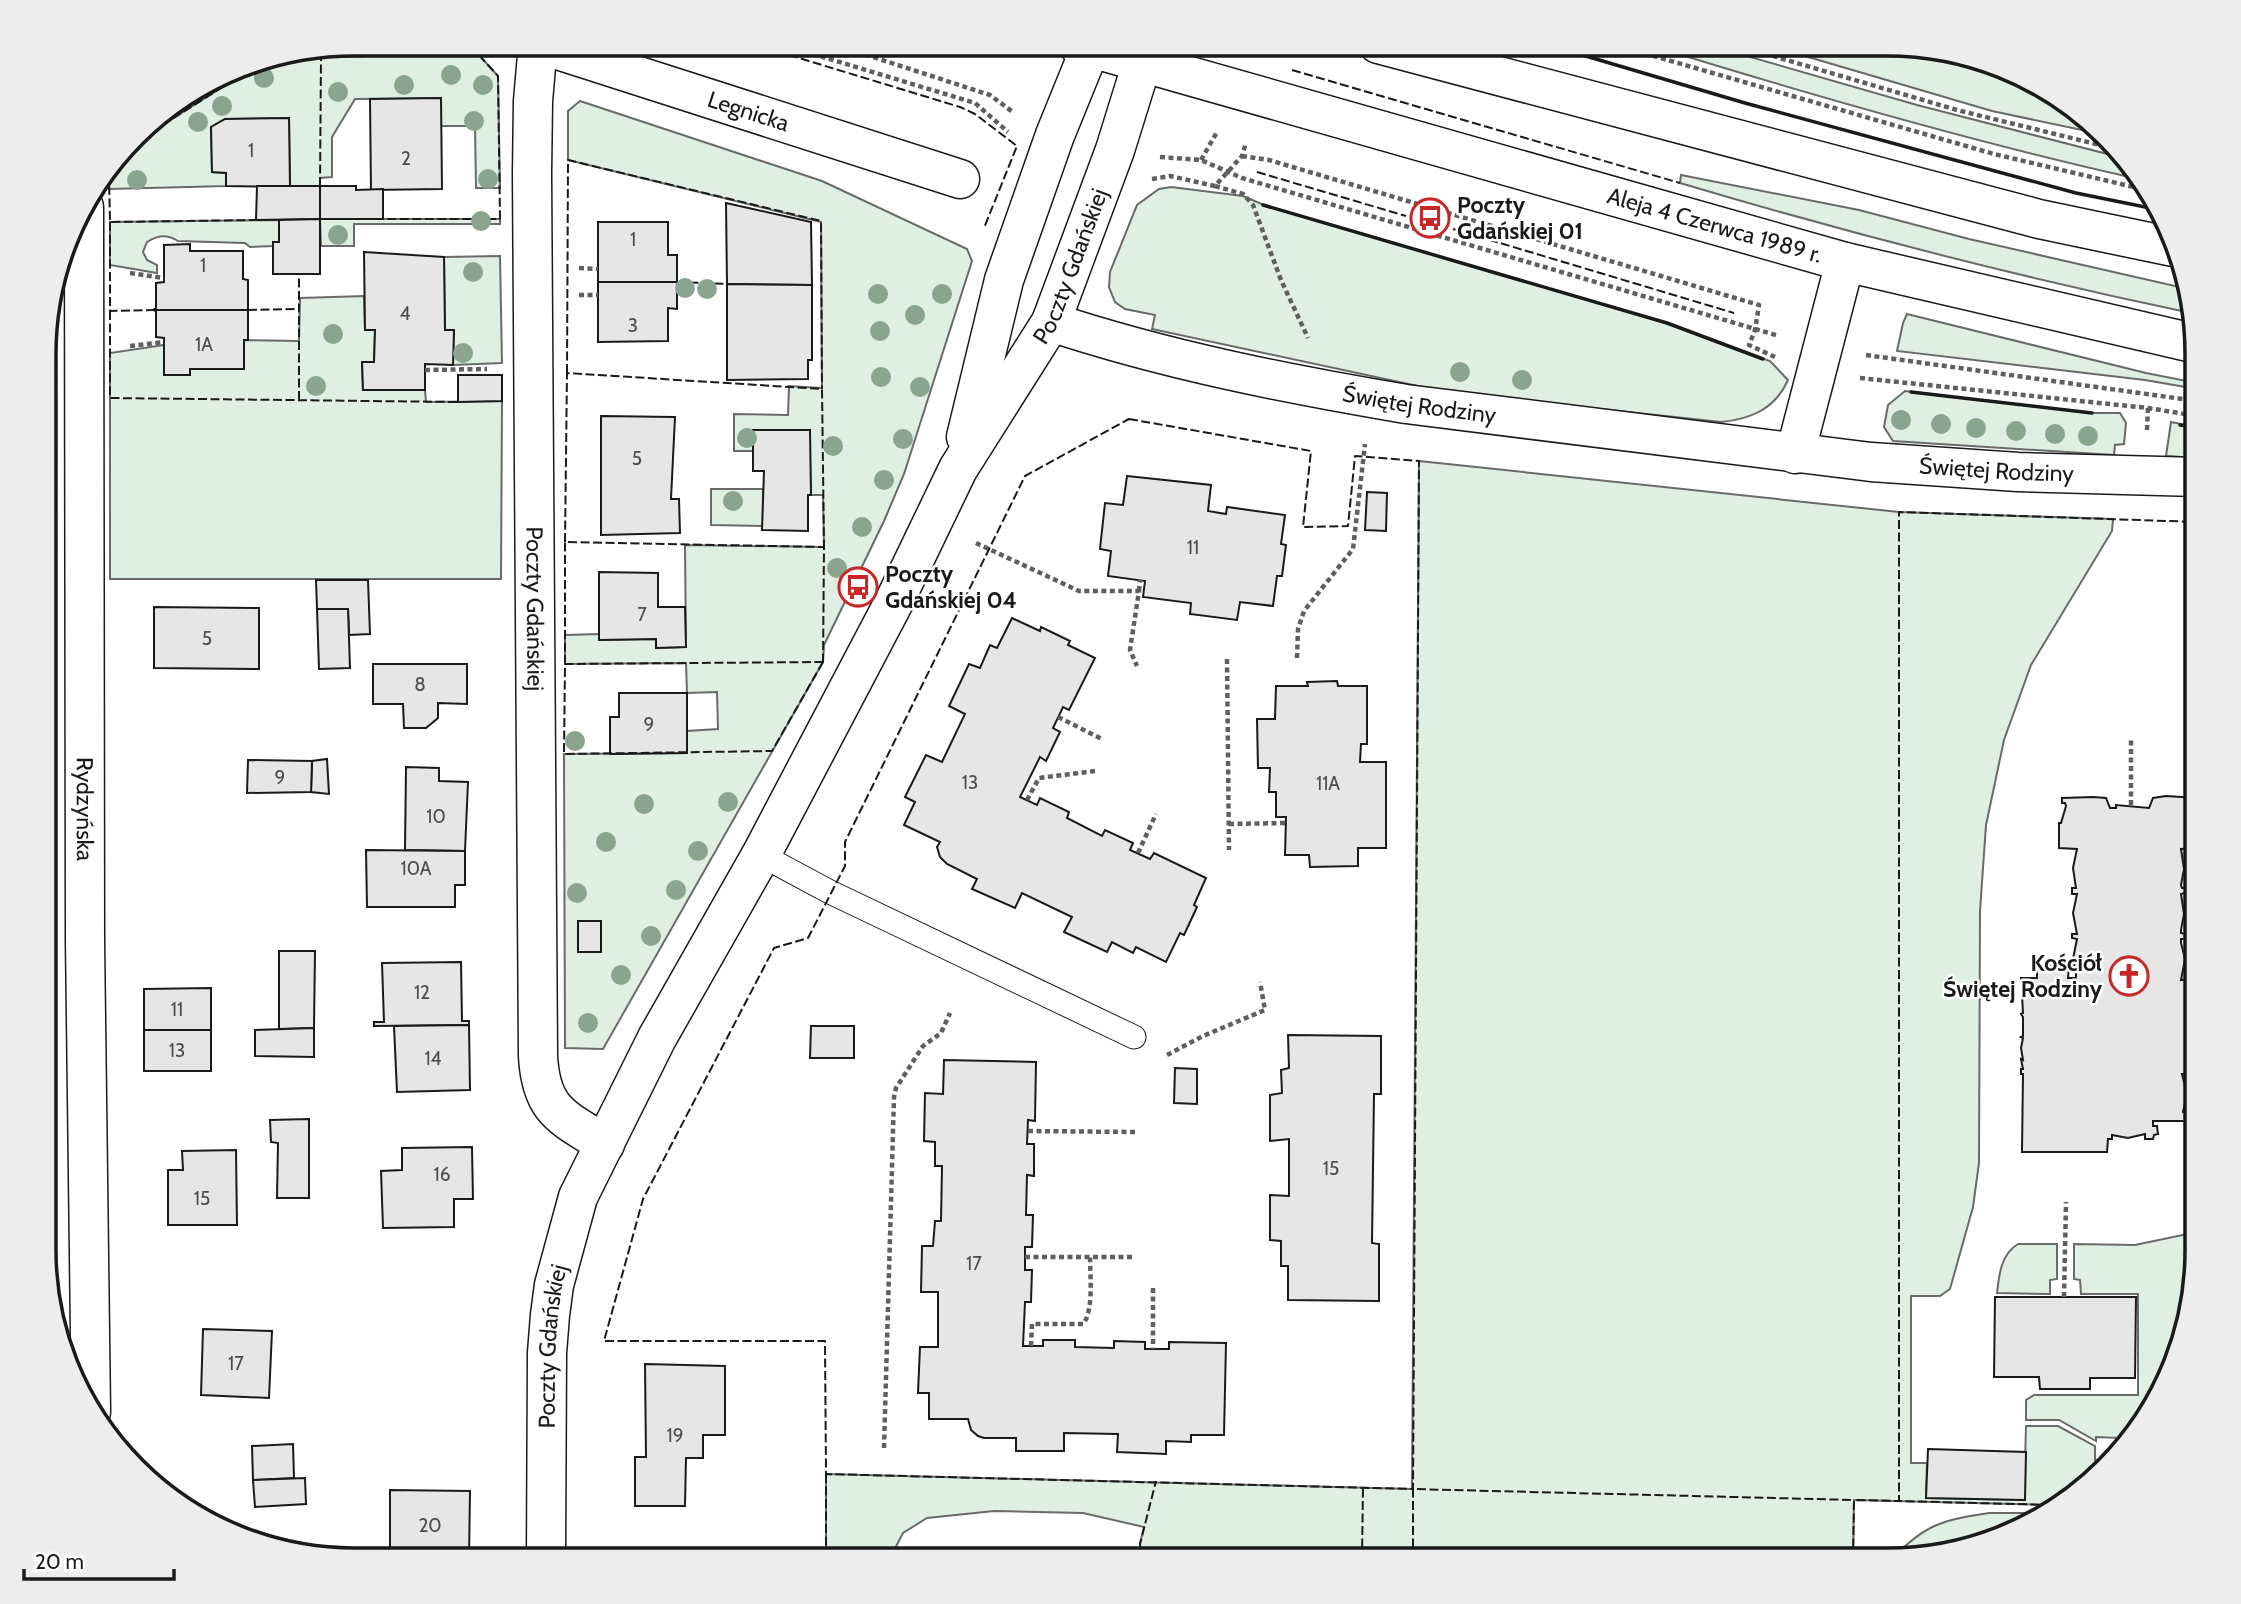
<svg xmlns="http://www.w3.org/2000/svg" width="2241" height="1604" font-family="Cabin,sans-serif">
	<rect width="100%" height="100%" fill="#fff"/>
	<g fill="#e0efe3" stroke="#6a6a6a" stroke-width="2">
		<path d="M 1646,44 L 1705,44 L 1917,105 L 2115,156 L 2134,178 C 1969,141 1807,94 1646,44 Z"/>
		<polygon points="1764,44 1907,44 2005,67 2076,108 2096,133 1992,111"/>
		<polygon points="478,54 498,76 500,188 476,188 475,126 441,126 440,98 355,99 332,137 332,177 320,178 320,186 290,187 289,118 225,119 211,127 212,172 226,173 226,186 109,189 109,177 131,145 262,62 287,57"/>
		<polygon points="580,101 822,181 967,249 972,261 904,474 884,521 824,645 823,662 603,1049 565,1048 564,754 687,753 687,731 718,729 717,692 687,693 686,663 565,664 565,635 599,634 600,640 656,639 656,648 686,647 685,545 824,547 823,495 811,495 809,430 753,430 753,451 734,451 734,414 788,415 789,386 822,388 821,222 568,160 568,111"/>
		<path d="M 1681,175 L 1859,210 L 1969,239 L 2184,288 L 2191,313 C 2019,277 1848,233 1680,183 Z"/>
		<path d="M 1171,187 L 1243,196 L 1264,205 L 1667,323 L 1770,361 L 1788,380 C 1775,409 1751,419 1721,422 L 1488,397 L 1427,388 L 1152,329 L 1155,315 L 1125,309 L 1115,302 L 1109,287 L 1110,272 L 1137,205 L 1159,189 Z"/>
		<polygon points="320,219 500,219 500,224 354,224 354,246 321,246"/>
		<path d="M 279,220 L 279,242 L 273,242 L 273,246 L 250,247 L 245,243 L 178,241 C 167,234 158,235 147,242 L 143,252 L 147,260 L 157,265 L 157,273 L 110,265 L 110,222 Z"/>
		<polygon points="500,256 502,363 453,365 454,331 445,330 444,257"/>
		<polygon points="364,296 365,330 375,330 374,362 362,362 363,390 425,390 426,402 502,401 501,579 110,579 110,353 164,345 165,375 189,375 190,369 243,369 244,340 299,341 300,298"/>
		<polygon points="1907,314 2146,373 2197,383 2197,389 2145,380 1897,351 1903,323"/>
		<polygon points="1905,391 2092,413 2120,413 2126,423 2124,444 2115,445 2114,455 1893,441 1884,427 1888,405"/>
		<polygon points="2171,422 2197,427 2197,458 2166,456"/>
		<polygon points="1419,461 1899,512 2113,519 2112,531 2031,665 2004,740 1986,825 1980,911 1979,1163 1973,1207 1950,1289 1940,1296 1911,1296 1911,1463 1927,1463 1926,1498 2024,1500 2026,1426 2058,1426 2095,1446 2095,1460 2107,1460 2052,1505 1854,1500 1853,1560 1141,1560 1140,1544 1144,1527 1083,1513 994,1511 927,1518 903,1533 889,1560 826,1560 826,1474 1412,1489"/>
		<polygon points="711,489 763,489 763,526 711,525"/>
		<polygon points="2197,1232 2197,1270 2174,1368 2133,1439 2118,1451 2119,1438 2096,1437 2096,1441 2059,1420 2026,1420 2026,1400 2034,1395 2138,1395 2138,1294 2081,1294 2080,1280 2074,1279 2074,1244 2135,1245"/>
		<path d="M 2018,1244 L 2057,1244 L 2057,1279 L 2050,1280 L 2050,1294 L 1997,1293 C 1999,1275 2001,1254 2018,1244 Z"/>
		<path d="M 1989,1513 L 2043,1513 L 2024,1528 L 1892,1559 C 1925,1524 1943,1520 1989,1513 Z"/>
	</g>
	<g fill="#e6e6e6" stroke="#1a1a1a" stroke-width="2">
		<polygon points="441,98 442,189 371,190 370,99"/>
		<polygon points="289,118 290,187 226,186 226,173 212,172 211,127 225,119"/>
		<polygon points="257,186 320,186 320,219 256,220"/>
		<polygon points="320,186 356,186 356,190 383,189 383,219 320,219"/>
		<polygon points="726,203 811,222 812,285 727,284"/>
		<polygon points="320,219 320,274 273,274 273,242 279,242 279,220"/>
		<polygon points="598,222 668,222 668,255 677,255 677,282 598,282"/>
		<polygon points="190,244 190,251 243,251 243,279 248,280 248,310 153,310 156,308 156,283 164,282 164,245"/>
		<polygon points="364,252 444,257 445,330 454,330 453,365 425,364 425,390 363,390 362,362 374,362 375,330 365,330"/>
		<polygon points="598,282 677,282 677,309 668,308 668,341 598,342"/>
		<polygon points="727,284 812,285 812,360 808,360 808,379 727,380"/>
		<polygon points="153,310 248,310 248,340 244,340 244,369 190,369 190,375 164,375 164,338 156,337 156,311"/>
		<polygon points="458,375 502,375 502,401 458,402"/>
		<polygon points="601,416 675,417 671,499 679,499 680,533 601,535"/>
		<polygon points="753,430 810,430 811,495 808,495 808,531 762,530 764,471 753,471"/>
		<polygon points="1127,476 1211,485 1208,511 1226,514 1227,507 1285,515 1281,544 1286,545 1282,576 1277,576 1273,606 1240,602 1237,620 1190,614 1191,603 1143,597 1145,581 1108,576 1111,551 1100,549 1105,503 1123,505"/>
		<polygon points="1367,492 1387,493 1386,531 1365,530"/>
		<polygon points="599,572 658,573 658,607 685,607 686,647 656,648 656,639 599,640"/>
		<polygon points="316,580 368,580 370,634 349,635 348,609 317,609"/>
		<polygon points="154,607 259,608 259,669 154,668"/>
		<polygon points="317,609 348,609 350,668 319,669"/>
		<polygon points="1012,618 1040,631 1041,627 1070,641 1068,645 1095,658 1069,710 1063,707 1053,728 1060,732 1046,761 1040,757 1020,797 1037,805 1040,798 1069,812 1067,818 1102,836 1105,830 1133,843 1130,850 1150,859 1154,853 1206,878 1194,905 1197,907 1184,935 1180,933 1166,962 1136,947 1133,953 1112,942 1107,952 1077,938 1064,932 1072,917 1022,893 1015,908 972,889 977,879 947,864 940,857 937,847 940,842 904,825 915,802 905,797 926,755 942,762 965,714 949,706 969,664 980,668 990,645 997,648"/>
		<polygon points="373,664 467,664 467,704 438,703 438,718 426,728 404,728 403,704 373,704"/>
		<polygon points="1337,681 1338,686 1367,686 1367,744 1361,744 1360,762 1386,762 1386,848 1358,848 1358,866 1310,867 1309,855 1285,855 1286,817 1276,817 1276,792 1269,792 1270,768 1258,768 1257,719 1275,719 1276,686 1308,686 1307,682"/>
		<polygon points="619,693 687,693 687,753 610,754 610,717 619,717"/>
		<polygon points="327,759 329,794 311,792 312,761"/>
		<polygon points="248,760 312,761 311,792 247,793"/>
		<polygon points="406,767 439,768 439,781 468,782 465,851 405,850"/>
		<polygon points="2166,796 2197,798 2196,803 2193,803 2192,807 2197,823 2197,848 2181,849 2184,869 2181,885 2182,888 2185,888 2185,893 2181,894 2184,914 2181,930 2181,933 2185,934 2185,939 2181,939 2181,943 2185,959 2181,980 2189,979 2190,966 2197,966 2197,1074 2182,1074 2187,1094 2183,1112 2187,1113 2187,1121 2153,1121 2153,1126 2157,1126 2158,1134 2154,1135 2153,1139 2145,1139 2145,1134 2128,1138 2112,1135 2112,1139 2108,1139 2107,1152 2022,1152 2023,1074 2021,1074 2021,1069 2023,1069 2021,1059 2023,1060 2021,1048 2023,1038 2021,1037 2023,1036 2023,1017 2021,1014 2023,1013 2021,978 2037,978 2037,966 2069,966 2068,978 2076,978 2076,974 2073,959 2077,939 2072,938 2072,934 2077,934 2073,913 2077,894 2072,894 2072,888 2076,888 2073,868 2077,849 2059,848 2059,823 2061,823 2066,806 2065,803 2062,803 2062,798 2093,797 2106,798 2110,808 2116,808 2116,805 2149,808 2153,798"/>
		<polygon points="366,850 465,851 465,885 455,885 455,907 367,907"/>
		<rect x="578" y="921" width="23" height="31"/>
		<polygon points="279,951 315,951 314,1028 279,1029"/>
		<polygon points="461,962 462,1021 469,1021 469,1025 374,1026 374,1022 384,1022 382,963"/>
		<polygon points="211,988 211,1030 144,1030 144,989"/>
		<polygon points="469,1025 470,1090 397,1092 394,1026"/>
		<polygon points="811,1026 854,1026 854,1058 810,1058"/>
		<polygon points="314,1028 314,1057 255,1056 255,1030"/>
		<rect x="144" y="1030" width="67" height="41"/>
		<polygon points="1288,1035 1381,1036 1381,1094 1374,1094 1372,1243 1379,1244 1379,1301 1288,1300 1288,1266 1281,1266 1281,1241 1270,1240 1270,1195 1289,1196 1289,1139 1270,1141 1270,1095 1282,1093 1281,1070 1289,1068"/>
		<polygon points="944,1060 1036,1062 1035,1121 1028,1120 1027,1144 1034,1144 1034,1176 1027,1175 1026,1215 1033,1215 1032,1247 1025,1247 1025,1270 1032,1270 1031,1302 1025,1302 1023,1346 1043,1346 1043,1340 1075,1340 1075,1347 1114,1348 1114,1341 1145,1342 1145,1349 1169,1349 1169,1342 1226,1343 1224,1435 1191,1435 1191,1442 1166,1441 1166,1454 1117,1452 1118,1434 1064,1433 1064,1451 1016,1451 1016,1438 984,1438 978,1436 971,1430 968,1419 929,1419 929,1393 918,1393 920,1347 938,1347 938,1292 921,1292 922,1246 933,1246 935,1221 941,1221 942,1166 935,1166 935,1142 924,1141 925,1093 943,1094"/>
		<polygon points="1175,1068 1197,1069 1197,1104 1174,1103"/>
		<polygon points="309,1119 309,1198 277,1198 278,1143 271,1142 270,1120"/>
		<polygon points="472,1147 473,1199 454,1199 454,1227 383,1228 381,1171 402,1170 402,1148"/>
		<polygon points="236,1150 237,1225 168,1225 168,1170 183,1170 182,1151"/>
		<polygon points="1995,1297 2136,1297 2135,1378 2090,1378 2090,1389 2040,1389 2039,1377 1994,1377"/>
		<polygon points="203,1329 272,1331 269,1398 201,1395"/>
		<polygon points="645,1364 725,1366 725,1435 703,1435 703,1458 686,1458 685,1506 635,1506 635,1457 646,1457"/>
		<polygon points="293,1444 294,1478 253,1480 252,1446"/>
		<polygon points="1928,1449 2026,1452 2025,1500 1926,1498"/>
		<polygon points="305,1478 306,1504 255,1507 253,1480"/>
		<polygon points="390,1490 470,1491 469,1560 390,1560"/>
		<polygon points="720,1550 721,1559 743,1560 680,1560 680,1551"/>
	</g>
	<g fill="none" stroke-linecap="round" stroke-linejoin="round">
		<g stroke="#1a1a1a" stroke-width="25">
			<polyline id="lane" points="761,855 830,892 1134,1037"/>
		</g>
		<g stroke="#1a1a1a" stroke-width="41">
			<g id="street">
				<path id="s1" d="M 538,44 L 533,101 L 532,174 L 538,1056 C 541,1111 562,1117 605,1144"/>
				<path id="s2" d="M 539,44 L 960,179"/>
				<path id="s3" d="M 84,207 L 85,940 L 91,1412"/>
				<path id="s4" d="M 1051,322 C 1166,360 1287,384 1406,404 L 1871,462 L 2018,472 L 2197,477"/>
				<polyline points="966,437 1004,280 1055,135 1092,44"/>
				<polyline points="1795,454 1845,262"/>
				<path id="s5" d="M 546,1560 L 547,1353 L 550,1315 L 554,1285 L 578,1197 L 657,1038 L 761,855 L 894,602 L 958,469 L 1051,322 L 1115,150 L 1142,63 L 1145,44"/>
			</g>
		</g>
		<g stroke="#1a1a1a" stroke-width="41">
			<g id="secondary">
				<path id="s6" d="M 1077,44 L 1845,262 L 2197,344"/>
				<polyline points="1378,44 2039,219 2173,247"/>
			</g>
		</g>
		<g stroke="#5f5f5f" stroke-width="4.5" stroke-dasharray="5 3.5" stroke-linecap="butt">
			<polyline points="780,44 975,103 1008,132"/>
			<polyline points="833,44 990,95 1014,113"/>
			<polyline points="1612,44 1994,154 2142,189"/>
			<polyline points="1732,44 1957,110 2108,147"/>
			<polyline points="1242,156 1269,160 1759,305 1755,330 1749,345 1775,357"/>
			<polyline points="1160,157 1201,160 1242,178 1779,336"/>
			<polyline points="1201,160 1217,132"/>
			<polyline points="1152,179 1170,176 1215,186 1242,156 1246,143"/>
			<polyline points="1215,186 1243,194 1253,205 1281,280 1308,338"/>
			<polyline points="579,268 598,269"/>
			<polyline points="130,273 164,278"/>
			<polyline points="579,295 598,295"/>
			<polyline points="130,346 164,342"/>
			<polyline points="1866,355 2197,401"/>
			<polyline points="425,370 487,369"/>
			<polyline points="1860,378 2148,408 2197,416"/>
			<polyline points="2147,430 2148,408"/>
			<polyline points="976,543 1079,591 1139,591 1130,650 1137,666"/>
			<polyline points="1139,591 1140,580"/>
			<polyline points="1297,658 1298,629 1304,611 1353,549 1365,444"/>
			<polyline points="1227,659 1229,850"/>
			<polyline points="1058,717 1102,739"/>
			<polyline points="1027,800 1039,778 1095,771"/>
			<polyline points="2131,805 2131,737"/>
			<polyline points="1229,824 1285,823"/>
			<polyline points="1138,853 1156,814"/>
			<polyline points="1167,1055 1203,1036 1265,1010 1260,982"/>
			<polyline points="1028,1131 1135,1132"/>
			<polyline points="1025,1257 1135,1257"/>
			<polyline points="1153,1288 1153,1349"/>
			<polyline points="2064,1297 2066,1202"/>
			<path d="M 1031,1346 L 1032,1324 L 1083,1324 C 1094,1311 1090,1275 1090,1257"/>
			<polyline points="884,1448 894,1097 896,1088 923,1046 941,1033 950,1013"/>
			<polyline points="954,1560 958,1558 1072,1557 1076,1560"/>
		</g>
		<use href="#lane" stroke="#fff" stroke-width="23"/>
		<use href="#street" stroke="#fff" stroke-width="38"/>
		<use href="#secondary" stroke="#fff" stroke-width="38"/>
		<g stroke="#1a1a1a" stroke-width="2" stroke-dasharray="9 3.5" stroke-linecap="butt">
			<polyline points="753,44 960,107 975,114 1017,146 984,228"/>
			<polyline points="287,57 321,57"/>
			<polyline points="1292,70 1680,183"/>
			<polyline points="131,145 262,62"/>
			<polyline points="117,163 109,177 110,222 256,220"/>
			<polyline points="1257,172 1406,216"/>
			<polyline points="320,186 321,57 478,54 498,76 500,219 383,219"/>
			<polyline points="110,222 110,311 153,310"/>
			<polyline points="1453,229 1734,313"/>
			<polyline points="677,282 727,284"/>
			<polyline points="248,310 299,309"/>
			<polyline points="110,311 110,398 458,402"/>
			<polyline points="567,373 568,160 821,221 822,389"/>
			<polyline points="299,400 299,274"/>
			<polygon points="1129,419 1311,451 1303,527 1348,526 1355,456 1419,461 1413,1489 826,1474 825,1341 604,1341 643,1199 774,948 808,938 845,866 845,842 1025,476"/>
			<polyline points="565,542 567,373 822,389 824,547"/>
			<polygon points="823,662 772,751 564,754 565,664"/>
			<polyline points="565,664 565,542 824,547 823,662"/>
			<polyline points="826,1474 826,1560"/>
			<polyline points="2052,1505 1899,1501 1899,512 2197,522"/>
			<polyline points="1141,1560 1140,1544 1156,1481"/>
			<polyline points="1362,1560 1363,1487"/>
			<polyline points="1413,1560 1413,1489 1854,1500"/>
			<polyline points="1853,1560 1854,1500 1899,1501"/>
		</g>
		<g stroke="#1a1a1a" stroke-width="3.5">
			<polyline points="1545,44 1745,103 2076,193 2160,210"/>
			<polyline points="1263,205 1667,323 1763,359"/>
			<polyline points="1911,392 2092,413"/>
			<polyline points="2180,425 2197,427"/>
		</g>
	</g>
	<g fill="#8aa48f">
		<circle cx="451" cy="75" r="10"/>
		<circle cx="264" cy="78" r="10"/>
		<circle cx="404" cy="85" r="10"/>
		<circle cx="483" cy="85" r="10"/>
		<circle cx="338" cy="92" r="10"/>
		<circle cx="222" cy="106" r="10"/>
		<circle cx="474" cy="121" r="10"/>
		<circle cx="198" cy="122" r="10"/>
		<circle cx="488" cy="179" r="10"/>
		<circle cx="137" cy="180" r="10"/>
		<circle cx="481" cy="221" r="10"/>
		<circle cx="338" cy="235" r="10"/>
		<circle cx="473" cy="272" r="10"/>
		<circle cx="685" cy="288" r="10"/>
		<circle cx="707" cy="289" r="10"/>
		<circle cx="878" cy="294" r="10"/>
		<circle cx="942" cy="294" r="10"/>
		<circle cx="915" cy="315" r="10"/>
		<circle cx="880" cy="331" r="10"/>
		<circle cx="333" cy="334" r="10"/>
		<circle cx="463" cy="353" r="10"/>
		<circle cx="1460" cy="372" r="10"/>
		<circle cx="881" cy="377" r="10"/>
		<circle cx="1522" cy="380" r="10"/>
		<circle cx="316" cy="386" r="10"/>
		<circle cx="920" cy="387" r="10"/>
		<circle cx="1901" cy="420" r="10"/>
		<circle cx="1941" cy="424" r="10"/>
		<circle cx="1976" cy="428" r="10"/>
		<circle cx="2016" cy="431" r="10"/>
		<circle cx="2055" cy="434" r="10"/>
		<circle cx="2088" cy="436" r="10"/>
		<circle cx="747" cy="438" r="10"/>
		<circle cx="903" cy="439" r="10"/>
		<circle cx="833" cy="446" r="10"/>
		<circle cx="884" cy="480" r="10"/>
		<circle cx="733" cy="501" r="10"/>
		<circle cx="862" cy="527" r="10"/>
		<circle cx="837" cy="568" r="10"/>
		<circle cx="575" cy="741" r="10"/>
		<circle cx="728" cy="802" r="10"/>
		<circle cx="644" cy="804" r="10"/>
		<circle cx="606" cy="842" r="10"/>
		<circle cx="698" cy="851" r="10"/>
		<circle cx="676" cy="890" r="10"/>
		<circle cx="577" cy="893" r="10"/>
		<circle cx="651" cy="936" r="10"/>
		<circle cx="621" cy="975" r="10"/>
		<circle cx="588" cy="1023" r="10"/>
	</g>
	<defs>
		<g id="bus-ring" transform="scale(2.0125)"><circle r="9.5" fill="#fff" stroke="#c62828" stroke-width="1.5"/><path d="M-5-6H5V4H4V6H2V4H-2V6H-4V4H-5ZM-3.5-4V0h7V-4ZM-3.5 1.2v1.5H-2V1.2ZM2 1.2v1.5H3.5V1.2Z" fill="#c62828"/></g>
		<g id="church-ring" transform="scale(2.0125)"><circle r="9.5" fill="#fff" stroke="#c62828" stroke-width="1.5"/><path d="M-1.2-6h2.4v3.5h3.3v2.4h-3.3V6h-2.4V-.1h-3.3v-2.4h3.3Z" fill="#c62828"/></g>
	</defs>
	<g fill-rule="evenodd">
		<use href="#bus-ring" x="1430" y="218"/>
		<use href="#bus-ring" x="858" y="587"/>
		<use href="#church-ring" x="2129" y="976"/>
	</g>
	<g text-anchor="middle" stroke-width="5" stroke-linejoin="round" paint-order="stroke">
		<g font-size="19" fill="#4d4d4d">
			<text x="251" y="157">1</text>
			<text x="406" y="165">2</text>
			<text x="633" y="246">1</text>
			<text x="203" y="272">1</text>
			<text x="405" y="320">4</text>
			<text x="633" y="332">3</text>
			<text x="204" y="351">1A</text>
			<text x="637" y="465">5</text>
			<text x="1193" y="554">11</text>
			<text x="642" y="621">7</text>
			<text x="207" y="645">5</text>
			<text x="420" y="691">8</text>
			<text x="649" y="731">9</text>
			<text x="280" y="784">9</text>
			<text x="970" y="789">13</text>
			<text x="1328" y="790">11A</text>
			<text x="436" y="823">10</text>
			<text x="416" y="875">10A</text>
			<text x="422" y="999">12</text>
			<text x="177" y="1016">11</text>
			<text x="177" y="1057">13</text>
			<text x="433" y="1065">14</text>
			<text x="1331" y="1175">15</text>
			<text x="442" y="1181">16</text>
			<text x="202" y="1205">15</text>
			<text x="974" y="1270">17</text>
			<text x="236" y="1370">17</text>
			<text x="675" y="1442">19</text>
			<text x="430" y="1532">20</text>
		</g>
		<g font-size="23" fill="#1a1a1a" stroke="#fff">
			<text dy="8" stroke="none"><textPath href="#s2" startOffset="220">Legnicka</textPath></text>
			<text dy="8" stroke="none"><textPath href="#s6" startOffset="663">Aleja 4 Czerwca 1989 r.</textPath></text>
			<text dy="8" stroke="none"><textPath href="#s5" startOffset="1421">Poczty Gdańskiej</textPath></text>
			<text dy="8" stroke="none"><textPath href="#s4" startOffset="378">Świętej Rodziny</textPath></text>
			<text dy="8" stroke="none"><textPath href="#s4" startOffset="959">Świętej Rodziny</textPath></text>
			<text dy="8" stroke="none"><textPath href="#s1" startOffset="565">Poczty Gdańskiej</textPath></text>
			<text dy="8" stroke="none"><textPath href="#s3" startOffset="602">Rydzyńska</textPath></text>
			<text dy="8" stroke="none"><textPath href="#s5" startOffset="214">Poczty Gdańskiej</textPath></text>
		</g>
		<g font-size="23" font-weight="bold" fill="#1a1a1a" stroke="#fff" text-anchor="start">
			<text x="1457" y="213">Poczty<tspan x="1457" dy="26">Gdańskiej 01</tspan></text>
			<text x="885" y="582">Poczty<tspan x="885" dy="26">Gdańskiej 04</tspan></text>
			<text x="2102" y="971" text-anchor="end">Kościół<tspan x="2102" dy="26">Świętej Rodziny</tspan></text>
		</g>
	</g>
	<path d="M0 0H2241V1604H0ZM354 56H1887A298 298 0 0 1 2185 354V1250A298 298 0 0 1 1887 1548H354A298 298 0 0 1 56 1250V354A298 298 0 0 1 354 56Z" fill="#ededed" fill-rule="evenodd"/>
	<path fill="none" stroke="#1a1a1a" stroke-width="3.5" d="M354 56H1887A298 298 0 0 1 2185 354V1250A298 298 0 0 1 1887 1548H354A298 298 0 0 1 56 1250V354A298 298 0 0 1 354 56Z"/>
	<path d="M24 1569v10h150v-10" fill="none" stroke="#1a1a1a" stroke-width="3.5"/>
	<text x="35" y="1569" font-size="21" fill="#1a1a1a" stroke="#ffffff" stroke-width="5" paint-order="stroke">20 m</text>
</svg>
